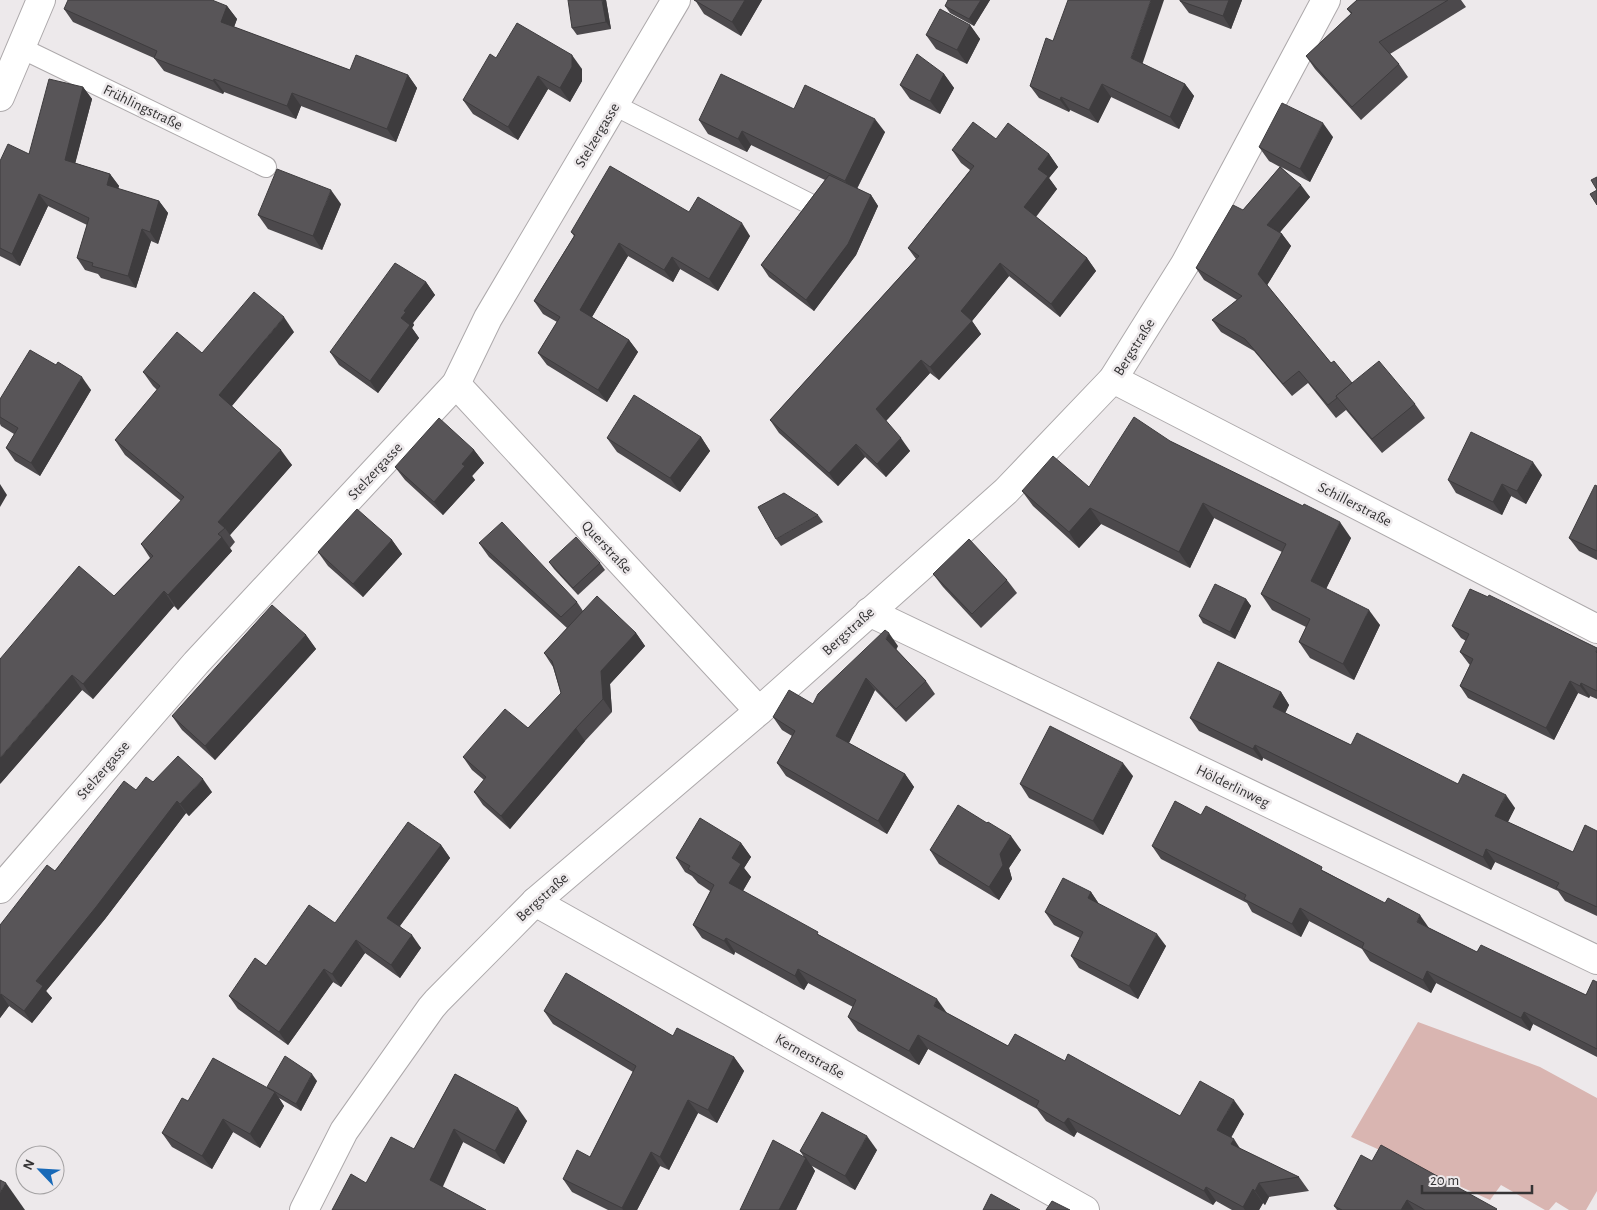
<svg xmlns="http://www.w3.org/2000/svg" width="1597" height="1210" font-family="'Alegreya Sans',sans-serif">
	<rect width="100%" height="100%" fill="#ede9eb"/>
	<polygon fill="#d9b5b1" points="1418,1022 1540,1067 1597,1098 1597,1191 1586,1210 1569,1210 1556,1202 1549,1210 1545,1210 1501,1185 1490,1200 1351,1137"/>
	<g fill="none" stroke-linecap="round" stroke-linejoin="round">
		<g stroke="#ada9ab" stroke-width="22">
			<g id="lane">
				<polyline points="21,48 266,167"/>
				<polyline points="614,105 808,203"/>
			</g>
		</g>
		<g stroke="#ada9ab" stroke-width="30">
			<g id="street">
				<polyline points="0,97 41,0"/>
				<polyline points="1113,379 1597,629"/>
				<polyline points="456,384 759,711"/>
				<polyline points="869,612 1597,960"/>
				<polyline points="0,889 196,663 456,384 488,318 676,0"/>
				<polyline points="535,902 1085,1210"/>
				<polyline points="304,1210 344,1131 431,1008 437,1001 535,902 759,711 1006,491 1113,379 1185,264 1326,0"/>
			</g>
		</g>
		<use href="#lane" stroke="#fff" stroke-width="20"/>
		<use href="#street" stroke="#fff" stroke-width="28"/>
	</g>
	<g fill="#4c494c">
		<polygon points="606,0 611,29 577,35 572,28"/>
		<polygon points="695,0 762,0 741,36 704,14"/>
		<polygon points="948,0 990,0 974,26 950,13 945,6"/>
		<polygon points="1180,0 1242,0 1231,29 1189,13 1180,1"/>
		<polygon points="1357,0 1461,0 1466,7 1390,54 1399,64 1408,77 1361,120 1315,69 1306,56 1351,14 1347,9"/>
		<polygon points="227,6 237,19 234,27 350,70 408,75 417,88 396,142 301,106 296,119 224,92 223,94 164,71 154,58 73,22 64,9"/>
		<polygon points="970,25 980,39 967,64 936,49 926,35"/>
		<polygon points="1053,41 1142,64 1185,84 1194,96 1179,129 1111,97 1098,123 1070,110 1069,112 1039,98 1030,86"/>
		<polygon points="496,58 582,69 582,81 570,102 548,89 518,140 473,114 463,100"/>
		<polygon points="944,74 954,88 940,114 910,99 900,85"/>
		<polygon points="83,87 92,99 75,163 110,174 119,186 118,189 159,201 168,213 158,244 151,241 136,288 101,278 98,274 85,270 77,258 87,225 48,206 20,266 0,256 0,161 29,154"/>
		<polygon points="794,109 885,132 857,189 871,195 878,206 856,255 814,311 769,277 761,265 825,180 751,145 747,152 708,134 699,120"/>
		<polygon points="1333,137 1310,182 1281,167 1310,197 1280,232 1282,234 1291,246 1267,285 1331,363 1352,383 1415,404 1425,418 1382,453 1346,410 1336,418 1308,383 1292,396 1254,351 1221,332 1212,320 1237,300 1204,280 1196,268 1243,210 1280,167 1269,161 1259,147"/>
		<polygon points="996,139 1049,154 1058,167 1049,178 1057,189 1036,217 1087,258 1096,271 1060,317 1009,276 972,321 981,334 939,380 930,373 886,421 910,451 886,477 865,457 838,486 779,433 770,420 916,259 908,248 970,170 961,163 952,150"/>
		<polygon points="341,204 322,250 268,229 258,215"/>
		<polygon points="689,212 750,236 718,291 680,269 673,282 628,256 592,317 629,340 638,352 607,402 547,365 538,353 557,322 543,314 534,301 574,236 571,232"/>
		<polygon points="426,282 435,295 413,323 414,325 412,328 419,338 378,393 339,365 330,352"/>
		<polygon points="294,332 232,406 292,465 230,535 235,542 230,548 232,551 178,610 174,606 93,699 82,690 0,784 114,596 150,558 141,544 181,501 125,455 115,440 157,390 153,386 143,372 202,353"/>
		<polygon points="56,365 91,390 40,476 15,461 6,448 14,434 1,426 0,424 0,399"/>
		<polygon points="701,437 710,451 680,492 617,452 607,438"/>
		<polygon points="1170,441 1351,538 1326,589 1380,625 1354,680 1310,658 1299,642 1306,627 1272,610 1261,594 1282,552 1214,518 1190,568 1101,524 1079,548 1033,506 1022,491 1089,487"/>
		<polygon points="474,450 484,463 472,476 475,480 443,515 405,480 395,467"/>
		<polygon points="1542,475 1526,504 1511,496 1502,515 1456,493 1448,480"/>
		<polygon points="1597,486 1597,560 1579,551 1569,538"/>
		<polygon points="818,515 823,522 781,546 776,539"/>
		<polygon points="392,540 402,554 363,597 328,566 318,552"/>
		<polygon points="479,543 577,602 583,611 636,633 645,646 610,684 612,712 585,741 510,829 483,805 474,792 484,780 472,770 463,757 528,728 561,693 553,667 544,653 567,628 489,557"/>
		<polygon points="549,562 600,563 605,570 578,595 554,569"/>
		<polygon points="933,574 1007,580 1017,593 981,628 943,587"/>
		<polygon points="1488,597 1597,648 1597,699 1590,696 1589,698 1578,693 1554,740 1468,698 1460,686 1470,665 1469,664 1460,652 1466,641 1461,638 1452,626"/>
		<polygon points="1246,599 1251,606 1235,639 1203,623 1199,616"/>
		<polygon points="306,635 316,649 215,760 182,730 172,716"/>
		<polygon points="898,646 896,649 926,681 935,694 906,722 875,690 849,743 905,774 914,787 887,834 786,776 777,763 792,736 782,730 773,717 813,704"/>
		<polygon points="1281,692 1289,705 1285,713 1351,745 1458,784 1515,808 1508,822 1573,852 1597,831 1597,916 1565,901 1558,891 1495,862 1491,870 1263,758 1262,761 1199,731 1190,718"/>
		<polygon points="1133,776 1103,835 1029,798 1020,784"/>
		<polygon points="153,782 212,792 189,816 186,813 105,919 46,991 52,998 32,1023 9,1006 0,1018 0,925 136,790"/>
		<polygon points="1201,815 1326,872 1429,928 1477,952 1586,995 1597,982 1597,1057 1533,1024 1530,1031 1436,983 1431,993 1370,961 1362,949 1309,921 1301,937 1252,912 1247,903 1161,859 1152,846"/>
		<polygon points="987,823 1021,850 1009,868 1012,879 999,900 939,864 930,850"/>
		<polygon points="741,843 751,857 744,868 751,877 743,891 821,936 947,1013 1008,1046 1065,1061 1180,1116 1244,1114 1231,1138 1239,1148 1299,1177 1309,1191 1269,1197 1265,1205 1263,1203 1259,1210 1232,1210 1216,1201 1213,1205 1077,1132 1074,1137 1046,1121 1037,1109 928,1049 919,1065 858,1031 848,1017 853,1007 808,983 804,990 735,952 734,955 702,938 693,925 710,891 698,883 692,876 685,872 676,858"/>
		<polygon points="441,845 450,858 400,926 421,948 400,978 365,953 341,987 333,982 288,1045 238,1009 229,996 266,966 335,923"/>
		<polygon points="1091,892 1099,904 1166,946 1138,999 1079,968 1071,956 1080,938 1054,925 1045,912"/>
		<polygon points="544,1011 673,1036 734,1057 744,1071 717,1123 698,1113 669,1170 660,1166 637,1210 608,1210 572,1192 563,1179 590,1157 633,1072 553,1024"/>
		<polygon points="455,1074 527,1121 504,1164 463,1142 442,1186 366,1183 414,1149"/>
		<polygon points="317,1081 301,1111 279,1098 284,1106 260,1148 233,1132 212,1169 172,1147 162,1133 188,1101"/>
		<polygon points="877,1150 855,1190 812,1166 815,1171 796,1210 740,1210 804,1157 800,1151"/>
		<polygon points="1372,1161 1497,1210 1337,1210 1334,1206"/>
	</g>
	<g fill="#3e3c3e">
		<polygon points="602,0 606,0 611,29 606,22"/>
		<polygon points="745,0 762,0 741,36 732,22"/>
		<polygon points="981,0 990,0 974,26 969,19"/>
		<polygon points="1151,0 1164,0 1140,71 1131,58"/>
		<polygon points="1229,0 1242,0 1231,29 1223,16"/>
		<polygon points="227,6 237,19 231,35 221,22"/>
		<polygon points="970,25 980,39 967,64 957,50"/>
		<polygon points="572,55 582,69 582,81 570,102 560,88"/>
		<polygon points="944,74 954,88 940,114 930,101"/>
		<polygon points="408,75 417,88 396,142 387,129"/>
		<polygon points="538,76 548,89 518,140 508,127"/>
		<polygon points="214,79 224,92 223,94 213,81"/>
		<polygon points="1102,84 1111,97 1098,123 1089,110"/>
		<polygon points="1185,84 1194,96 1179,129 1170,117"/>
		<polygon points="83,87 92,99 73,172 65,160"/>
		<polygon points="292,93 301,106 296,119 287,106"/>
		<polygon points="1061,97 1070,110 1069,112 1060,100"/>
		<polygon points="875,119 885,132 854,194 845,181"/>
		<polygon points="1323,123 1333,137 1310,182 1300,169"/>
		<polygon points="742,131 751,145 747,152 738,139"/>
		<polygon points="1049,154 1058,167 1049,178 1057,189 1033,220 1024,207 1038,169"/>
		<polygon points="110,174 119,186 115,197 107,185"/>
		<polygon points="1301,185 1310,197 1276,237 1267,225"/>
		<polygon points="331,190 341,204 322,250 313,236"/>
		<polygon points="39,194 48,206 20,266 12,254"/>
		<polygon points="871,195 878,206 856,255 814,311 806,300"/>
		<polygon points="159,201 168,213 158,244 150,232"/>
		<polygon points="742,223 750,236 718,291 709,279"/>
		<polygon points="142,229 151,241 136,288 128,276"/>
		<polygon points="1282,234 1291,246 1266,287 1258,274"/>
		<polygon points="619,243 628,256 589,322 580,310"/>
		<polygon points="672,257 680,269 673,282 664,270"/>
		<polygon points="1087,258 1096,271 1060,317 1051,304"/>
		<polygon points="1000,263 1009,276 972,321 981,334 939,380 930,367 961,311"/>
		<polygon points="426,282 435,295 413,323 414,325 412,328 419,338 378,393 370,381 404,311"/>
		<polygon points="284,317 294,332 229,409 219,395"/>
		<polygon points="629,340 638,352 607,402 598,390"/>
		<polygon points="921,360 930,373 885,422 876,409"/>
		<polygon points="82,377 91,390 40,476 31,463"/>
		<polygon points="701,437 710,451 680,492 670,478"/>
		<polygon points="901,438 910,451 886,477 877,464"/>
		<polygon points="856,444 865,457 838,486 829,473"/>
		<polygon points="281,450 292,465 230,535 225,528 218,522"/>
		<polygon points="474,450 484,463 472,476 475,480 443,515 434,502 462,464"/>
		<polygon points="1533,462 1542,475 1526,504 1517,491"/>
		<polygon points="0,484 7,495 0,507"/>
		<polygon points="1502,484 1511,496 1502,515 1493,502"/>
		<polygon points="1203,503 1214,518 1190,568 1179,552"/>
		<polygon points="1090,508 1101,524 1079,548 1069,532"/>
		<polygon points="1340,522 1351,538 1322,597 1311,581"/>
		<polygon points="222,537 232,551 178,610 168,595"/>
		<polygon points="392,540 402,554 363,597 353,584"/>
		<polygon points="164,591 174,606 93,699 83,684"/>
		<polygon points="1246,599 1251,606 1235,639 1230,632"/>
		<polygon points="1369,610 1380,625 1354,680 1343,664"/>
		<polygon points="636,633 645,646 610,684 612,712 603,699 601,671"/>
		<polygon points="889,633 898,646 895,652 886,639"/>
		<polygon points="306,635 316,649 215,760 205,746"/>
		<polygon points="72,675 82,690 0,784 0,758"/>
		<polygon points="866,678 875,690 846,749 836,736"/>
		<polygon points="1570,681 1578,693 1554,740 1546,728"/>
		<polygon points="1581,683 1590,696 1589,698 1580,686"/>
		<polygon points="1281,692 1289,705 1282,720 1273,707"/>
		<polygon points="576,728 585,741 510,829 501,816"/>
		<polygon points="1255,745 1263,758 1262,761 1253,749"/>
		<polygon points="1123,763 1133,776 1103,835 1093,821"/>
		<polygon points="905,774 914,787 887,834 878,821"/>
		<polygon points="203,779 212,792 189,816 180,804"/>
		<polygon points="1506,795 1515,808 1504,829 1495,816"/>
		<polygon points="177,801 186,813 105,919 46,991 52,998 32,1023 24,1011 36,981"/>
		<polygon points="1011,836 1021,850 1009,868 1012,879 999,900 989,887 1000,854"/>
		<polygon points="741,843 751,857 744,868 751,877 739,897 729,883 732,858"/>
		<polygon points="441,845 450,858 396,931 387,918"/>
		<polygon points="1486,849 1495,862 1491,870 1483,857"/>
		<polygon points="1091,892 1099,904 1088,898"/>
		<polygon points="1300,908 1309,921 1301,937 1292,924"/>
		<polygon points="1420,915 1429,928 1417,922"/>
		<polygon points="1157,934 1166,946 1138,999 1129,986"/>
		<polygon points="412,935 421,948 400,978 391,965"/>
		<polygon points="726,938 735,952 734,955 724,941"/>
		<polygon points="356,940 365,953 341,987 332,974"/>
		<polygon points="324,969 333,982 288,1045 279,1032"/>
		<polygon points="798,969 808,983 804,990 795,976"/>
		<polygon points="1427,971 1436,983 1431,993 1423,980"/>
		<polygon points="1,994 9,1006 0,1018 0,995"/>
		<polygon points="937,999 947,1013 934,1006"/>
		<polygon points="1524,1012 1533,1024 1530,1031 1521,1018"/>
		<polygon points="918,1035 928,1049 919,1065 909,1051"/>
		<polygon points="734,1057 744,1071 717,1123 708,1110"/>
		<polygon points="312,1074 317,1081 301,1111 296,1104"/>
		<polygon points="275,1092 284,1106 260,1148 250,1134"/>
		<polygon points="688,1100 698,1113 669,1170 660,1157"/>
		<polygon points="1234,1100 1244,1114 1227,1144 1217,1130"/>
		<polygon points="518,1108 527,1121 504,1164 495,1151"/>
		<polygon points="1068,1118 1077,1132 1074,1137 1064,1123"/>
		<polygon points="223,1119 233,1132 212,1169 202,1156"/>
		<polygon points="454,1129 463,1142 440,1193 430,1180"/>
		<polygon points="867,1136 877,1150 855,1190 845,1176"/>
		<polygon points="1234,1139 1243,1153 1231,1144"/>
		<polygon points="651,1152 660,1166 637,1210 623,1210 622,1208"/>
		<polygon points="806,1158 815,1171 796,1210 779,1210"/>
		<polygon points="6,1183 25,1210 0,1210 0,1193"/>
		<polygon points="1259,1183 1269,1197 1265,1205 1255,1191"/>
		<polygon points="1206,1187 1216,1201 1213,1205 1204,1191"/>
		<polygon points="1253,1189 1263,1203 1259,1210 1245,1210 1243,1207"/>
		<polygon points="1407,1200 1414,1210 1401,1210"/>
	</g>
	<g fill="#585558" stroke="#3e3c3e">
		<polygon points="68,0 212,0 227,6 221,22 350,70 356,55 408,75 387,129 292,93 287,106 214,79 213,81 154,58 157,51 64,9"/>
		<polygon points="568,0 602,0 606,22 572,28"/>
		<polygon points="694,0 745,0 732,22"/>
		<polygon points="948,0 981,0 969,19 945,6"/>
		<polygon points="1068,0 1151,0 1131,58 1185,84 1170,117 1102,84 1089,110 1061,97 1060,100 1030,86 1046,38 1053,41"/>
		<polygon points="1180,0 1229,0 1223,16 1180,1"/>
		<polygon points="1357,0 1448,0 1379,42 1399,64 1352,107 1306,56 1352,13 1347,9"/>
		<polygon points="940,9 970,25 957,50 926,35"/>
		<polygon points="517,23 572,55 572,67 560,88 538,76 508,127 463,100 490,54 496,58"/>
		<polygon points="917,54 944,74 930,101 900,85"/>
		<polygon points="721,74 794,109 805,85 875,119 845,181 742,131 738,139 699,120"/>
		<polygon points="49,79 83,87 65,160 110,174 107,185 159,201 150,232 142,229 128,276 92,266 93,263 77,258 89,218 39,194 12,254 0,248 0,161 8,144 29,154"/>
		<polygon points="1282,103 1323,123 1300,169 1259,147"/>
		<polygon points="973,122 996,139 1008,123 1049,154 1038,169 1048,176 1024,207 1087,258 1051,304 1000,263 961,311 972,321 930,367 921,360 876,409 901,438 877,464 856,444 829,473 770,420 919,256 908,248 974,166 952,150"/>
		<polygon points="610,166 689,212 698,197 742,223 709,279 672,257 664,270 619,243 580,310 629,340 598,390 538,353 560,317 534,301 575,235 571,232"/>
		<polygon points="1280,167 1301,185 1267,225 1282,234 1258,274 1331,363 1334,361 1352,383 1336,396 1337,398 1328,405 1299,371 1283,384 1245,339 1212,320 1242,296 1196,268 1233,205 1243,210"/>
		<polygon points="277,169 331,190 313,236 258,215"/>
		<polygon points="829,175 871,195 848,244 806,300 761,265"/>
		<polygon points="1597,177 1597,205 1590,194 1597,190 1591,180"/>
		<polygon points="395,263 426,282 404,311 406,312 401,318 410,325 370,381 330,352"/>
		<polygon points="254,292 284,317 219,395 281,450 218,522 225,528 218,534 222,537 168,595 164,591 83,684 72,675 0,758 0,659 79,566 114,596 153,556 141,544 184,497 115,440 160,386 143,372 177,332 202,353"/>
		<polygon points="30,350 56,365 58,362 82,377 31,463 6,448 18,428 0,417 0,399"/>
		<polygon points="1379,361 1415,404 1372,439 1336,396"/>
		<polygon points="634,395 701,437 670,478 607,438"/>
		<polygon points="1134,417 1170,441 1303,506 1304,504 1340,522 1311,581 1369,610 1343,664 1299,642 1310,619 1261,594 1286,544 1203,503 1179,552 1090,508 1069,532 1022,491 1053,456 1089,487"/>
		<polygon points="439,418 474,450 462,464 465,466 434,502 395,467"/>
		<polygon points="1471,432 1533,462 1517,491 1502,484 1493,502 1448,480"/>
		<polygon points="1595,485 1597,486 1597,551 1569,538"/>
		<polygon points="784,493 818,515 776,539 758,507"/>
		<polygon points="357,509 392,540 353,584 318,552"/>
		<polygon points="502,522 577,602 561,617 479,543"/>
		<polygon points="576,537 600,563 573,588 549,562"/>
		<polygon points="969,539 1007,580 972,614 933,574"/>
		<polygon points="1215,584 1246,599 1230,632 1199,616"/>
		<polygon points="1470,589 1488,597 1489,595 1597,648 1597,650 1596,652 1597,653 1597,691 1581,683 1580,686 1570,681 1546,728 1460,686 1473,659 1460,652 1469,634 1452,626"/>
		<polygon points="597,596 636,633 601,671 603,699 576,728 501,816 474,792 486,777 463,757 505,709 528,728 561,693 552,661 544,653"/>
		<polygon points="272,605 306,635 205,746 172,716"/>
		<polygon points="885,630 889,633 886,639 926,681 896,709 866,678 836,736 905,774 878,821 777,763 795,731 773,717 789,690 813,704 818,694"/>
		<polygon points="1218,662 1281,692 1273,707 1351,745 1357,733 1458,784 1463,774 1506,795 1495,816 1573,852 1585,825 1597,831 1597,907 1556,888 1559,883 1486,849 1483,857 1255,745 1253,749 1190,718"/>
		<polygon points="1050,726 1123,763 1093,821 1020,784"/>
		<polygon points="178,756 203,779 180,804 177,801 96,907 36,981 43,986 24,1011 1,994 0,995 0,925 47,865 55,871 124,781 136,790 146,777 153,782"/>
		<polygon points="1175,801 1201,815 1206,806 1322,867 1321,870 1385,903 1388,898 1420,915 1417,922 1477,952 1481,945 1586,995 1593,980 1597,982 1597,1049 1524,1012 1521,1018 1427,971 1423,980 1362,948 1364,943 1300,908 1292,924 1244,899 1246,895 1152,846"/>
		<polygon points="958,805 987,823 988,822 1011,836 1000,854 1003,865 989,887 930,850"/>
		<polygon points="700,818 741,843 732,858 741,864 729,883 818,932 817,934 937,999 934,1006 1008,1046 1015,1034 1065,1061 1068,1054 1180,1116 1200,1081 1234,1100 1217,1130 1234,1139 1231,1144 1299,1177 1259,1183 1255,1191 1253,1189 1243,1207 1206,1187 1204,1191 1068,1118 1064,1123 1036,1107 1039,1101 918,1035 909,1051 848,1017 856,1000 798,969 795,976 726,938 724,941 693,925 714,885 688,869 690,866 676,858"/>
		<polygon points="408,822 441,845 387,918 412,935 391,965 356,940 332,974 324,969 279,1032 229,996 255,958 266,966 309,905 335,923"/>
		<polygon points="1063,878 1091,892 1088,898 1157,934 1129,986 1071,956 1083,932 1045,912"/>
		<polygon points="566,973 673,1036 677,1028 734,1057 708,1110 688,1100 660,1157 651,1152 622,1208 563,1179 577,1150 590,1157 636,1066 544,1011"/>
		<polygon points="285,1056 312,1074 296,1104 267,1087"/>
		<polygon points="213,1058 275,1092 250,1134 223,1119 202,1156 162,1133 182,1098 188,1101"/>
		<polygon points="455,1074 518,1108 495,1151 454,1129 430,1180 486,1210 332,1210 351,1174 366,1183 391,1137 414,1149"/>
		<polygon points="822,1112 867,1136 845,1176 800,1151"/>
		<polygon points="773,1140 806,1158 779,1210 740,1210"/>
		<polygon points="1381,1145 1497,1209 1496,1210 1425,1210 1407,1200 1401,1210 1342,1210 1334,1206 1361,1155 1372,1161"/>
		<polygon points="0,1180 6,1183 0,1193"/>
		<polygon points="991,1194 1020,1210 983,1210"/>
		<polygon points="1052,1201 1070,1210 1046,1210"/>
	</g>
	<g text-anchor="middle" stroke-width="5" stroke-linejoin="round" paint-order="stroke">
		<g font-size="15" fill="#353435" stroke="#ede9eb">
			<text transform="translate(143 107) rotate(26)" y="5">Frühlingstraße</text>
			<text transform="translate(597 135) rotate(-59)" y="5">Stelzergasse</text>
			<text transform="translate(1134 347) rotate(-58)" y="5">Bergstraße</text>
			<text transform="translate(375 471) rotate(-47)" y="5">Stelzergasse</text>
			<text transform="translate(1355 504) rotate(27)" y="5">Schillerstraße</text>
			<text transform="translate(607 547) rotate(47)" y="5">Querstraße</text>
			<text transform="translate(848 631) rotate(-42)" y="5">Bergstraße</text>
			<text transform="translate(103 770) rotate(-49)" y="5">Stelzergasse</text>
			<text transform="translate(1233 786) rotate(26)" y="5">Hölderlinweg</text>
			<text transform="translate(542 897) rotate(-42)" y="5">Bergstraße</text>
			<text transform="translate(810 1056) rotate(29)" y="5">Kernerstraße</text>
		</g>
	</g>
	<g transform="translate(40 1170) rotate(295)"><circle r="24" fill="#ede9eb" stroke="#a3a1a2"/>
	<path d="M0-4L9 19L0 12L-9 19Z" fill="#196ab8"/>
	<text y="-8" font-size="14" font-weight="bold" text-anchor="middle" fill="#353435">N</text>
	</g>
	<path d="M1422 1185v8h110v-8" fill="none" stroke="#353435" stroke-width="2.5"/>
	<text x="1430" y="1185" font-size="15" fill="#353435" stroke="#ede9eb" stroke-width="4" paint-order="stroke">20 m</text>
</svg>
